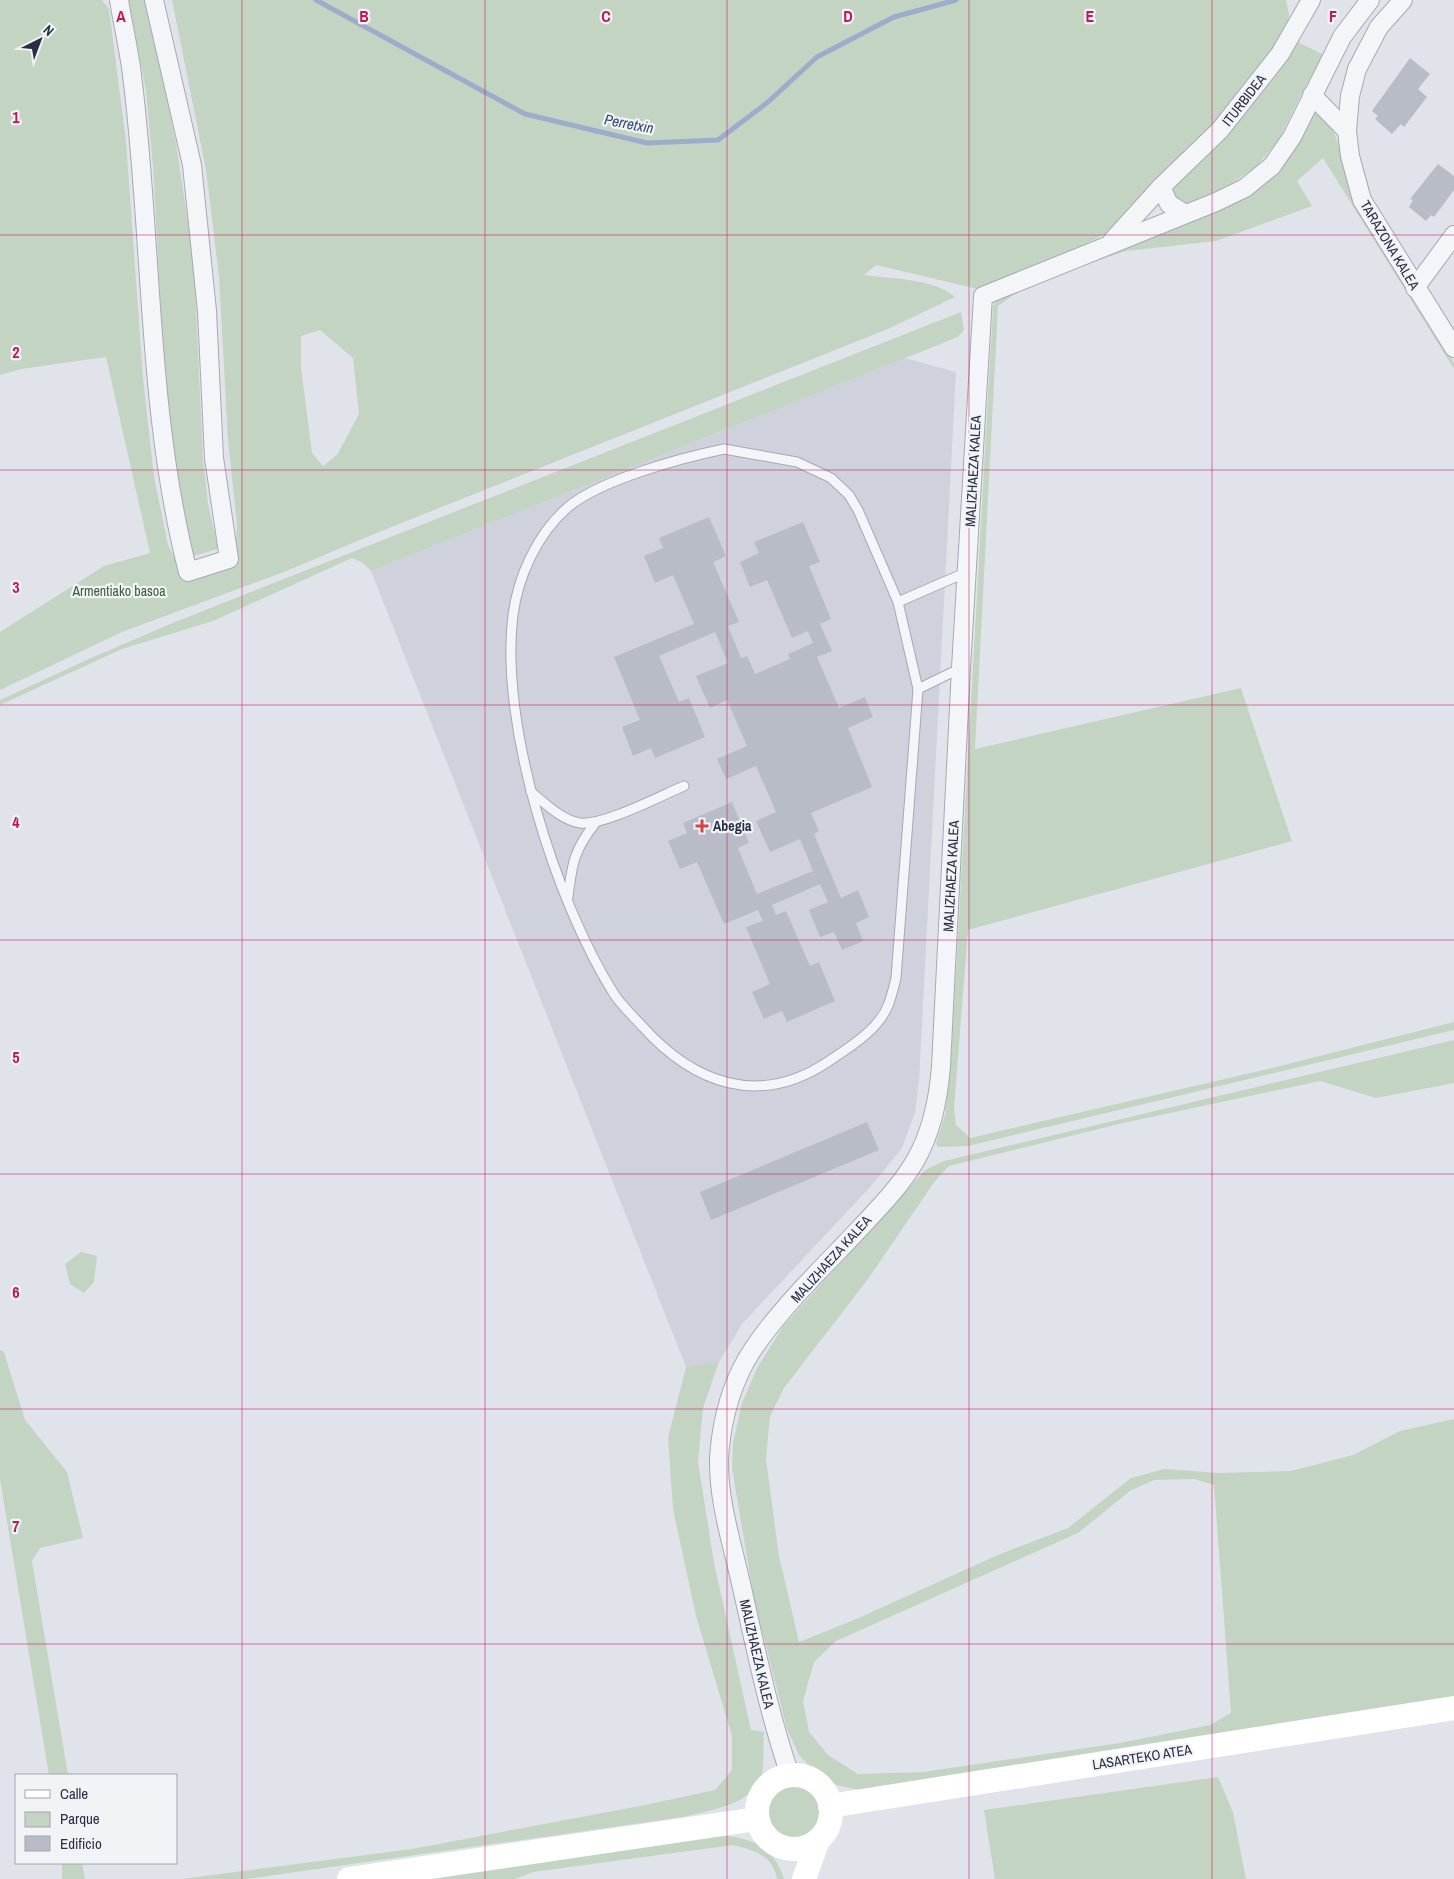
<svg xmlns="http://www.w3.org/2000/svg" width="1454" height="1879" font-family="'Archivo Narrow',sans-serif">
	<rect width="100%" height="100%" fill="#e1e3ea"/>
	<polygon fill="#cfd2dc" points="905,358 956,372 919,1081 915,1112 902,1148 872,1185 742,1324 719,1362 686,1367 371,571"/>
	<g fill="#c4d4c2" fill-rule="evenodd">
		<path d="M 0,0 L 102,0 L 109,9 L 126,141 L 143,378 L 154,477 L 168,545 L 183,574 L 235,559 L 237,524 L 228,440 L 219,276 L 206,170 L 172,0 L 1286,0 L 1289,14 L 1287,34 L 1209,135 L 1116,228 L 1069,253 L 978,289 L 876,265 L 864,275 C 892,279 933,278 955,297 L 888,329 L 379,532 L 284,572 L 122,632 L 0,690 L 0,632 L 104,566 L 150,553 L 106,357 L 21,369 L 0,375 ZM 320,330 L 353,358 L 359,414 L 337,455 L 323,466 L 312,453 L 301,367 L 301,336 Z"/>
		<polygon points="129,0 146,0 176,143 194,263 203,459 208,503 218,549 193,556 181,499 165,384 153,166 146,91"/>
		<polygon points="1296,41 1324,55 1306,85 1278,141 1257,166 1231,184 1181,207 1168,186"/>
		<polygon points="1312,110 1321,111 1333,130 1342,153 1355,201 1454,363 1454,369 1323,158 1297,181 1312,206 1216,241 1126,251 1078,267 1016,293 998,306 975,749 1241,688 1292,841 968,930 954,1109 956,1125 970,1138 1276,1067 1454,1022 1454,1030 968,1146 938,1147 936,1143 945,1115 951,1061 993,307 996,299 1228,204"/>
		<polygon points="961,312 964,330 958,337 371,571 363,563 352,558 213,621 122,649 0,705 0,700 91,658 175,622"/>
		<path d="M 1454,1040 L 1454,1083 L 1376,1098 L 1320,1081 L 1123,1123 L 949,1166 L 935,1181 L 868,1279 L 784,1388 L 770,1416 L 766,1459 L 779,1556 L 799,1642 L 854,1620 L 1000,1554 L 1068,1528 L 1131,1478 L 1164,1469 L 1219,1473 L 1291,1471 L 1353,1455 L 1400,1431 L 1454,1419 L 1454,1698 L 860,1790 L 836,1785 L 815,1772 L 799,1755 L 787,1729 L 754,1599 L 732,1468 L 733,1443 L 742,1403 L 757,1368 L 784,1325 L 925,1170 L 944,1161 ZM 1194,1479 L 1214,1485 L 1231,1713 L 1210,1725 L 1120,1743 L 923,1772 L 858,1774 L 828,1755 L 809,1732 L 803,1701 L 814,1662 L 836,1641 L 1078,1533 L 1130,1491 L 1154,1480 Z"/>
		<polygon points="81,1252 97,1256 94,1282 84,1293 70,1284 65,1264"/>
		<polygon points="0,1350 4,1352 25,1420 67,1472 83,1538 40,1548 32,1561 68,1775 49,1775 0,1479"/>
		<path d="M 719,1362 L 703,1408 L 698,1462 L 714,1563 L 751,1730 L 764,1732 C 763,1746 764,1761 762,1775 C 756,1804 707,1811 683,1817 L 247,1879 L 182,1879 L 412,1849 L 645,1805 L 715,1790 L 732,1770 L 732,1736 L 696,1616 L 673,1509 L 668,1438 L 686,1367 Z"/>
		<polygon points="1218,1777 1233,1812 1246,1879 995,1879 984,1810"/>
		<circle cx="792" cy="1812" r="28"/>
		<path d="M 715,1835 C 749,1837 773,1844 784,1879 L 777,1879 C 773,1855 753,1850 733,1845 L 533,1872 L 515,1879 L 423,1879 Z"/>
		<polygon points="62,1863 82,1863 85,1879 62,1879"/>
	</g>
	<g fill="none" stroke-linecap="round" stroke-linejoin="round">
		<polyline stroke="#9badca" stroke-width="5" points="316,0 525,114 647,143 718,140 768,102 817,57 894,17 956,0"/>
	</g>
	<g fill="#b8bcc7">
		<polygon points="1410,58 1430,74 1418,89 1427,97 1404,127 1401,124 1392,134 1375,119 1378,116 1372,111"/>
		<polygon points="1438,164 1454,176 1454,190 1434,217 1431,215 1426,221 1409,207 1413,200 1410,199"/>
		<polygon points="709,517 726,556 713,562 739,622 728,626 741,658 747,656 755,674 790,659 788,654 813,643 808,631 792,638 767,580 750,587 740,562 759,553 754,542 803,522 820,562 809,566 831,619 820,624 832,651 817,657 839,708 865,697 873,717 848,728 872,787 811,813 819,831 814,834 841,898 858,890 869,917 856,923 863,941 842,950 834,932 820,937 809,910 828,902 820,884 772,905 776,915 786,911 810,966 819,962 835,1001 787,1022 782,1011 764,1019 752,992 770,984 746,927 763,921 758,910 724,924 697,862 680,869 668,841 687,833 683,823 732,802 749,843 738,848 757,894 813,871 800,839 770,852 756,821 776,812 756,766 726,779 717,759 747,746 727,700 710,708 696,676 728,663 715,632 659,656 679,702 689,698 705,737 655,758 651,748 633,756 622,727 640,720 614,657 694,624 673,575 655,583 644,556 663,548 659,538"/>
		<polygon points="867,1122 879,1150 711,1220 700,1192"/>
	</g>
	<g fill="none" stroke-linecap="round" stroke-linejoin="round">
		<g stroke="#a6a9b4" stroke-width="11">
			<g id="lane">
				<path d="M 724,449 L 797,462 L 831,478 L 849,495 L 858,510 L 898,602 L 918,689 L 896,978 C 894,986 892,995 889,1003 C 880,1029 850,1047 829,1061 C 760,1108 694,1084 642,1026 C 633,1016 622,1006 614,994 C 556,902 499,724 513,615 C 518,577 537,534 567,508 C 599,480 681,458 724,449 Z"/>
				<polyline points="898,602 967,572"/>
				<polyline points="918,689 961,668"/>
				<path d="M 531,792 C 545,803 561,820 580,823 C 603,826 660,796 684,786"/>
				<path d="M 568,897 C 572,863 574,850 596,822"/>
			</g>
		</g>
		<g stroke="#a6a9b4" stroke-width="20">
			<g id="street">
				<path d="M 119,0 C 123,25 129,50 132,75 C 153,240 146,409 188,572 L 229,559 L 214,458 L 207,311 L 192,165 L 154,0"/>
				<polyline points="1403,0 1379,27 1357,69 1350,96 1347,131 1350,156 1362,200 1454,348"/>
				<polyline points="1312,95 1347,131"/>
				<polyline points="1161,187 1169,204 1185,214"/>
				<polyline points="1112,241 1161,187 1220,130 1280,54 1311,0"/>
				<polyline points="1415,288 1454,235"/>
				<path d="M 790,1775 C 768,1711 755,1645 740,1579 C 731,1540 718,1499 719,1458 C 721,1428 728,1397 741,1370 C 761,1329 811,1279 844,1245 C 903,1182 934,1157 941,1066 L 961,668 L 983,296 L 1216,202 L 1245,188 L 1272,166 L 1292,137 L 1342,37 L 1370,0"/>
			</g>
		</g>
		<use href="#lane" stroke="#f4f5f8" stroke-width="9"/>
		<use href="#street" stroke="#f4f5f8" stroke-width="18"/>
		<g stroke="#fff" stroke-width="24">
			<circle cx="794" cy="1812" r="37"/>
			<polyline points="830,1806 1454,1708"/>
			<polyline points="349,1879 757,1819"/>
			<polyline points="804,1879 818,1840"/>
		</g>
	</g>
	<path fill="none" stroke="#c2185b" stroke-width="1" stroke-opacity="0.55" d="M 242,0 L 242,1879M 485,0 L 485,1879M 727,0 L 727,1879M 969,0 L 969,1879M 1212,0 L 1212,1879M 0,235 L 1454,235M 0,470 L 1454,470M 0,705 L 1454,705M 0,940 L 1454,940M 0,1174 L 1454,1174M 0,1409 L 1454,1409M 0,1644 L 1454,1644"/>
	<path fill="#d14449" stroke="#f1f3f7" stroke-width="2" d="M699.5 818.5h5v5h5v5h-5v5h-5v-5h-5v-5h5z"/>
	<g text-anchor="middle" stroke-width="4.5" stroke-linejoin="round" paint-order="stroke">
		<g font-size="14" fill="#292f42" stroke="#f1f3f7">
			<text transform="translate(1244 100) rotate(-52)" y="5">ITURBIDEA</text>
			<text transform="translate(1390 245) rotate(59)" y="5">TARAZONA KALEA</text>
			<text transform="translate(973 471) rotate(-87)" y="5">MALIZHAEZA KALEA</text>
			<text transform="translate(951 876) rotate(-87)" y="5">MALIZHAEZA KALEA</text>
			<text transform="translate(831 1259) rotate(-48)" y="5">MALIZHAEZA KALEA</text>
			<text transform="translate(757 1654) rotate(77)" y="5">MALIZHAEZA KALEA</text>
			<text transform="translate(1142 1757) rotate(-9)" y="5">LASARTEKO ATEA</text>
		</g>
		<g font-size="14" fill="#395e36" stroke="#f1f3f7">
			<text x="119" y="596">Armentiako basoa</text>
		</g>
		<g font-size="14" font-weight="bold" fill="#292f42" stroke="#f1f3f7" text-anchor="start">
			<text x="713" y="831">Abegia</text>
		</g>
		<g font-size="15" font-style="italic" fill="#324977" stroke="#f1f3f7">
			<text transform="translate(629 124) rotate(11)" y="5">Perretxin</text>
		</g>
	</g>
	<g font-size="16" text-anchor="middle" font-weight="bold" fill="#c2185b" stroke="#f1f3f7" stroke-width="4.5" stroke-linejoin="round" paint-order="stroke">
		<text x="121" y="22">A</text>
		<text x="364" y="22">B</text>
		<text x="606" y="22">C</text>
		<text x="848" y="22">D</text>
		<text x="1090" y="22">E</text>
		<text x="1333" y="22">F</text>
		<text x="16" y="123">1</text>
		<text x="16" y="358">2</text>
		<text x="16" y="593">3</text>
		<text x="16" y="828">4</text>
		<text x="16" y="1063">5</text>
		<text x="16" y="1298">6</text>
		<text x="16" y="1532">7</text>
	</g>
	<rect x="15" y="1774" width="162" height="90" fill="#f1f3f7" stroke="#a1a5af"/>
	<rect x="25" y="1790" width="25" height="8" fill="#ffffff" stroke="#a1a5af"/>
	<text x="60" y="1799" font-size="15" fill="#292f42">Calle</text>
	<rect x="25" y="1812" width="25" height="15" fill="#c4d4c2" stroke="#a1a5af"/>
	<text x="60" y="1824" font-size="15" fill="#292f42">Parque</text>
	<rect x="25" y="1836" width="25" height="15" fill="#b8bcc7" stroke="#a1a5af"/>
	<text x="60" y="1849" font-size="15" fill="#292f42">Edificio</text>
	<g transform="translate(40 40) rotate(42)" stroke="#f1f3f7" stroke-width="4" paint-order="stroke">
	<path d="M0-4L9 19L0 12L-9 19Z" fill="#292f42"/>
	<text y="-8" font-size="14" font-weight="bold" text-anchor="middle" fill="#292f42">N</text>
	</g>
</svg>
